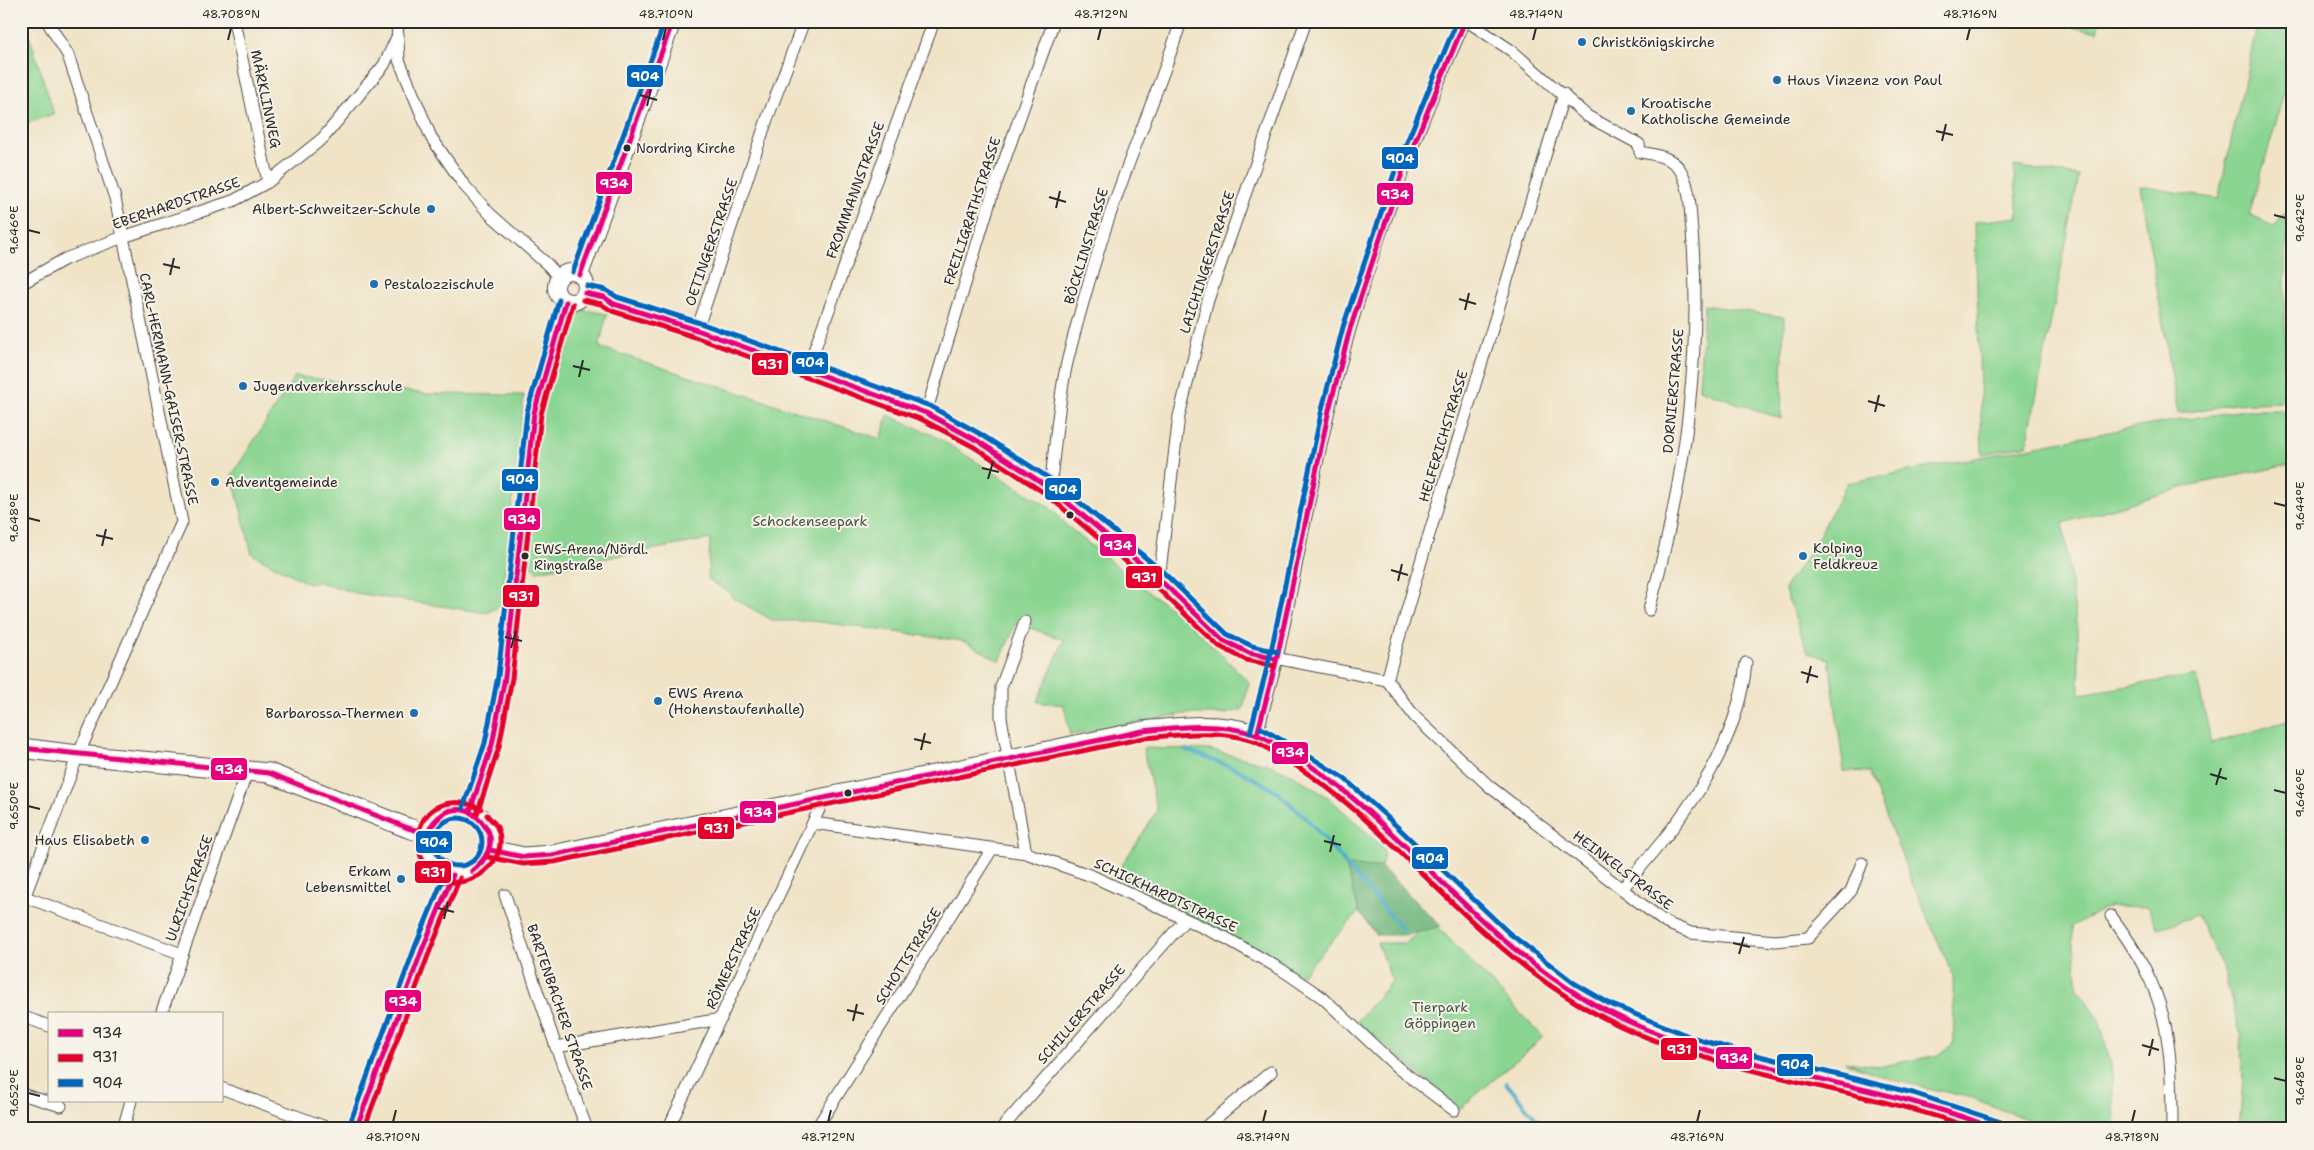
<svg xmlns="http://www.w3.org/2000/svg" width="2314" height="1150" font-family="'Shantell Sans',sans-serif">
	<rect width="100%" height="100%" fill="#f7f3e8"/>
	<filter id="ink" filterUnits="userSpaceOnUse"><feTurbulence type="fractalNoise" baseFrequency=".02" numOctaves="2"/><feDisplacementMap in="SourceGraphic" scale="10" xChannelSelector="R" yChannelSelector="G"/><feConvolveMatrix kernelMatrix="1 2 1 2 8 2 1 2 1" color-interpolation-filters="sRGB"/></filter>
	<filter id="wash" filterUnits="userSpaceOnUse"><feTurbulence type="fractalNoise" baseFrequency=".0096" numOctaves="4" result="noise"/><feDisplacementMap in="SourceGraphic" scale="20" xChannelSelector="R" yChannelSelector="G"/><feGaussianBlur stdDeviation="1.12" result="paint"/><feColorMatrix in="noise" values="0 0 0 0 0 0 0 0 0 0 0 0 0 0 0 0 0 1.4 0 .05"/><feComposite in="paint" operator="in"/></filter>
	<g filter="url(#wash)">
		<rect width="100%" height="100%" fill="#f0e3c6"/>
		<g fill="#8bd592" stroke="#5b805e">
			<polygon points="2039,21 2100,21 2098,32"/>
			<path d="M 2258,21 L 2293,21 C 2293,81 2265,157 2249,215 L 2275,227 L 2282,215 L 2293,211 L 2285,253 L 2285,397 L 2280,402 L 2233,404 L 2178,414 L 2140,186 L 2218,199 Z"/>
			<polygon points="30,38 54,114 21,125 21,40"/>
			<polygon points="2014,166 2079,176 2027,445 1982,454 1975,222 2018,217"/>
			<polygon points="1704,305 1784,317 1781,419 1699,389"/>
			<polygon points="579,309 607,314 599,347 881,439 888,415 933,435 1049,507 1067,526 1155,597 1181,615 1249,682 1243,709 1226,714 1184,714 1070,735 1064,705 1037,702 1064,640 1016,623 1000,661 963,641 812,621 774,621 733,598 727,591 708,579 710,539 537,571 530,566 529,555 540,416 559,343 571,316"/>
			<polygon points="295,376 428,394 524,395 501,605 487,613 355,593 319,582 309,584 252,554 232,475"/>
			<path d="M 2244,410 L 2281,410 C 2293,425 2293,446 2293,464 L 2192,485 L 2063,523 L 2077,630 L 2080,694 L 2196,675 L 2212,744 L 2293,719 L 2293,1129 L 2239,1129 L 2243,1078 L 2240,1032 L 2224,971 L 2197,915 L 2158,929 L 2147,907 L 2110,906 L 2072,926 L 2078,989 L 2099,1019 L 2111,1064 L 2116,1129 L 2052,1129 L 1972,1098 L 1893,1080 L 1845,1062 L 1882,1066 L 1939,1055 L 1954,1043 L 1953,975 L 1913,885 L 1869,772 L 1844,771 L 1829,659 L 1808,653 L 1784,588 L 1811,551 L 1847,483 L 2125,429 Z"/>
			<polygon points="1143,748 1210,750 1271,765 1295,776 1329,798 1385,849 1381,867 1346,866 1359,912 1301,975 1115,876 1157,811"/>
			<polygon points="1431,920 1543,1037 1460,1109 1357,1021 1392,981 1377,943 1406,943"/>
		</g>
		<polygon fill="#70b67c" stroke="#4e7054" points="1346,866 1381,867 1441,926 1407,935 1376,935 1359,912"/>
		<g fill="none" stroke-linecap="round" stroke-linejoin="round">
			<g stroke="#4aaec9" stroke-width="4">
				<polyline points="1186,750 1239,770 1276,791 1307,819 1402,929"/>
				<polyline points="1506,1083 1545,1129"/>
			</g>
		</g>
	</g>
	<g filter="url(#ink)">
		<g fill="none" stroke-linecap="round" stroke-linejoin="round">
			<g stroke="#494742" stroke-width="13">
				<g id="street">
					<polyline points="234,21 268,182"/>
					<polyline points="397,21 399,60 431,137 464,185 490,214 548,265 559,278"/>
					<path d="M 1467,21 L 1512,51 L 1587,116 L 1639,144 L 1640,152 C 1656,155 1674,157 1682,173 C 1691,190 1690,213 1692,232 C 1703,358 1683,488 1649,610"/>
					<polyline points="21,284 65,259 123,237 233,201 268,182 323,138 384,65 398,35"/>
					<polyline points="585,293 604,297 614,304 697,330 926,413 978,441 1050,488 1159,579 1223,640 1249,653 1387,680 1424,551 1564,94"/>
					<polyline points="697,330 766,122 804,21"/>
					<polyline points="807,370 934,21"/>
					<polyline points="926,413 991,198 1054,21"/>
					<path d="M 1050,488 C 1055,448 1058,406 1066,367 C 1076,324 1089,281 1102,239 C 1125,165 1158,95 1181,21"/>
					<polyline points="1159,579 1179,416 1208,300 1306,21"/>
					<polyline points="1025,622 1001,687 1001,718 1026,853"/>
					<polyline points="1387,680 1415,717 1489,786 1666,923 1691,933 1775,941 1808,938 1851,891 1862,863"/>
					<path d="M 1257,735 C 1263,709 1271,683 1277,658 C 1301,548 1319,437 1350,329 C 1381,223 1420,122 1465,21"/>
					<polyline points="813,823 1026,853 1092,876 1226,938 1282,970 1323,998 1398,1068 1454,1110"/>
					<path d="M 1622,889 C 1680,822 1737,754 1746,663"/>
					<polyline points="505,895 556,1047 587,1129"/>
					<polyline points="25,897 182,954"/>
					<polyline points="21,906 78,755 182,522 115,198 68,55 47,21"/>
					<path d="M 2111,916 C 2168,992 2172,1036 2172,1129"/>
					<polyline points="161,1014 247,772"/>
					<polyline points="21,1016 49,1026"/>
					<polyline points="556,1047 721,1019"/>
					<polyline points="221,1088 331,1129"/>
					<polyline points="21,1094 61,1106"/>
					<polyline points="123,1129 131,1101"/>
					<polyline points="668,1129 824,799"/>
					<polyline points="816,1129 992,849"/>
					<polyline points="1001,1129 1185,920"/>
					<polyline points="1203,1129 1271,1072"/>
				</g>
			</g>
			<g stroke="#494742" stroke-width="18">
				<g id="secondary">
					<circle cx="571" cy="287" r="15"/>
					<polyline points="580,275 673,21"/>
					<polyline points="470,811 478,791 492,745 505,677 534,413 566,302"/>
					<polyline points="356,1129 422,950 453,875"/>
				</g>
			</g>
			<g stroke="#494742" stroke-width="21">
				<g id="primary">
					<polyline points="21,748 78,755 269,773 408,828 426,833"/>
					<circle cx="458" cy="842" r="33"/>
					<path d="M 490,850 L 524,857 L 552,855 L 1143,731 C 1181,727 1218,722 1255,734 C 1265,738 1275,745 1285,750 C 1337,780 1374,816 1417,858 C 1475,915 1533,972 1606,1011 C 1618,1018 1633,1023 1646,1028 C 1759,1076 1884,1083 1998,1129"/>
				</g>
			</g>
			<use href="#street" stroke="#fff" stroke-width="11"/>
			<use href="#secondary" stroke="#fff" stroke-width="16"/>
			<use href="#primary" stroke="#fff" stroke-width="19"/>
			<g stroke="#f7f3e8" stroke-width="9">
				<g id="bus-1">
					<polyline points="580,275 673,21"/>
					<polyline points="585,293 604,297 614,304 697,330 926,413 978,441 1050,488 1159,579 1223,640 1249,653 1276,659"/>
					<polyline points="1257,735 1277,658 1329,410 1350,329 1402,173 1465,21"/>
					<polyline points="21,748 269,773 408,828 426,833"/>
					<polyline points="470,811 492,745 505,677 534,413 566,302"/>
					<path d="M 426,842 C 428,826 436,817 450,810"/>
					<path d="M 426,842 C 433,810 464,796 485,826"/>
					<path d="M 490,850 L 524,857 L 552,855 L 1143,731 C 1180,727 1219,722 1254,734 C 1264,737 1272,743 1280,747 C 1331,775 1372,814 1413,854 C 1465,905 1517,958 1580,996 C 1666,1049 1770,1066 1866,1090 C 1911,1100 1954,1113 1997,1129"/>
					<path d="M 472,871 C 486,860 497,843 485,826"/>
					<path d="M 472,871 C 486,861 497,842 485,826"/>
					<polyline points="356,1129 422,950 453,875"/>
				</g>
			</g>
			<g stroke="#f7f3e8" stroke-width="9">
				<g id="bus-2">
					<polyline points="583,300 601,304 612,311 695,337 923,420 974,447 1046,494 1154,585 1219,646 1246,660 1274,666"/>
					<path d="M 481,809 C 457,797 427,801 419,831 C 416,844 419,856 427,867 C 452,904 515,867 497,827 C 495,823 490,819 487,815"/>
					<polyline points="477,814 499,747 512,678 541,414 573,304"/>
					<path d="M 488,857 L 523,864 L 554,862 L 1144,738 C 1179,735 1218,729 1253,741 C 1262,744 1270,750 1278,755 C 1325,781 1365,818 1404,856 C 1458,908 1512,964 1577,1003 C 1698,1076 1845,1082 1975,1129"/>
					<polyline points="364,1129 429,953 460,878"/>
				</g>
			</g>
			<g stroke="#f7f3e8" stroke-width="9">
				<g id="bus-3">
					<polyline points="573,272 665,21"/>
					<polyline points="587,286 606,290 617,297 700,323 930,406 982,435 1055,482 1164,573 1227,634 1252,646 1278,652"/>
					<polyline points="1261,728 1309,756 1345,779 1387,817 1509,933 1574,983 1610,1004 1691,1037 1735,1050 1913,1093 2001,1122"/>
					<polyline points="1250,733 1270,656 1322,409 1343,327 1395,171 1457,21"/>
					<polyline points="463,808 485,743 498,676 527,412 559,300"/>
					<circle cx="458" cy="842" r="24"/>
					<polyline points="349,1126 415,947 446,872"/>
				</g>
			</g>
			<use href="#bus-1" stroke="#e5007d" stroke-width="5"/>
			<use href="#bus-2" stroke="#e4002b" stroke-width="5"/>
			<use href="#bus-3" stroke="#0065bd" stroke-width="5"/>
		</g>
	</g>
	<path fill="none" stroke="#2b2b2b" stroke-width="2" d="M 228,40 L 231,28M 663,40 L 666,28M 1098,40 L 1101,28M 1533,40 L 1536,28M 1967,40 L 1970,28M 640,95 L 657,100M 647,106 L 651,89M 1936,131 L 1953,135M 1942,141 L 1946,124M 1049,197 L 1066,202M 1056,208 L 1060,191M 2274,215 L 2286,218M 28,230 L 40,233M 163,264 L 180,268M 170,275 L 174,258M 1459,299 L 1476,304M 1465,310 L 1469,293M 573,366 L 590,370M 579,377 L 583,360M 1868,401 L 1885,406M 1875,412 L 1879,395M 982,468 L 999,472M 988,479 L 993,462M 2274,503 L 2286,506M 28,518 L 40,521M 96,535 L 113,539M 102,546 L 106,529M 1391,570 L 1408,575M 1398,581 L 1402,564M 505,637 L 522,641M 511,648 L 516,631M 1801,672 L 1818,677M 1807,683 L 1811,666M 914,739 L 931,743M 921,750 L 925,733M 2210,774 L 2227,779M 2216,785 L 2221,768M 2274,790 L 2286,793M 28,806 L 40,809M 1324,841 L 1341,845M 1330,852 L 1334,835M 438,908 L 454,912M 444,919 L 448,902M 1733,943 L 1750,947M 1739,954 L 1744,937M 847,1010 L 864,1014M 853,1021 L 857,1004M 2142,1045 L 2159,1050M 2149,1056 L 2153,1039M 2274,1078 L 2286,1081M 28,1093 L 40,1096M 393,1122 L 396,1110M 828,1122 L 831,1110M 1263,1122 L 1266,1110M 1697,1122 L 1700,1110M 2132,1122 L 2135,1110"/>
	<g fill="#1f6fb2" stroke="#f7f3e8" stroke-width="2">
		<circle cx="1582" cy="42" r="5"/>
		<circle cx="1777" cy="80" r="5"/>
		<circle cx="1631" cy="111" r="5"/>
		<circle cx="431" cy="209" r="5"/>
		<circle cx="374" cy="284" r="5"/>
		<circle cx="243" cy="386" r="5"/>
		<circle cx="215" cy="482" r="5"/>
		<circle cx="1803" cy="556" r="5"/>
		<circle cx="658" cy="701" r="5"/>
		<circle cx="414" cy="713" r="5"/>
		<circle cx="145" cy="840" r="5"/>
		<circle cx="401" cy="879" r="5"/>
	</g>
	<g fill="#2b2b2b" stroke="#f7f3e8" stroke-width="2">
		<circle cx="627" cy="148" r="4.5"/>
		<circle cx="1070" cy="515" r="4.5"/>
		<circle cx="525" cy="556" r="4.5"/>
		<circle cx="848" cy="793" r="4.5"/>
	</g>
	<g text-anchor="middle" stroke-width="4" stroke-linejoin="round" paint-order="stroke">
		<g font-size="13" fill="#2b2b2b" stroke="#f7f3e8" text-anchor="start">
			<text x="636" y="153">Nordring Kirche</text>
			<text x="534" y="554">EWS-Arena/Nördl.<tspan x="534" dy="16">Ringstraße</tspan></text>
		</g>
		<g font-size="14" fill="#2b2b2b" stroke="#f7f3e8" text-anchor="start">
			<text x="1592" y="47">Christkönigskirche</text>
			<text x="1787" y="85">Haus Vinzenz von Paul</text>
			<text x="1641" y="108">Kroatische<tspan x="1641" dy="16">Katholische Gemeinde</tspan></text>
			<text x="421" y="214" text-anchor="end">Albert-Schweitzer-Schule</text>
			<text x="384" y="289">Pestalozzischule</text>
			<text x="253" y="391">Jugendverkehrsschule</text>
			<text x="225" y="487">Adventgemeinde</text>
			<text x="1813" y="553">Kolping<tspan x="1813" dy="16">Feldkreuz</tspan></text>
			<text x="668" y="698">EWS Arena<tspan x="668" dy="16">(Hohenstaufenhalle)</tspan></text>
			<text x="404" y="718" text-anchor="end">Barbarossa-Thermen</text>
			<text x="135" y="845" text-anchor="end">Haus Elisabeth</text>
			<text x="391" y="876" text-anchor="end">Erkam<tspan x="391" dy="16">Lebensmittel</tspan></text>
		</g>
		<g font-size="14" fill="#2b2b2b" stroke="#f7f3e8">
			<text transform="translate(266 99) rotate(78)" y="5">MÄRKLINWEG</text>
			<text transform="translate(855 190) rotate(-70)" y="5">FROMMANNSTRASSE</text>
			<text transform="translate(176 203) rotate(-19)" y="5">EBERHARDSTRASSE</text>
			<text transform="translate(972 211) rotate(-72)" y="5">FREILIGRATHSTRASSE</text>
			<text transform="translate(711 242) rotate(-71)" y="5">OETINGERSTRASSE</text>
			<text transform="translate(1086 246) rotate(-73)" y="5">BÖCKLINSTRASSE</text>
			<text transform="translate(1207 262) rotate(-72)" y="5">LAICHINGERSTRASSE</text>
			<text transform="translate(169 389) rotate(78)" y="5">CARL-HERMANN-GAISER-STRASSE</text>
			<text transform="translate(1673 391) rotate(-85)" y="5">DORNIERSTRASSE</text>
			<text transform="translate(1443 436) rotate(-73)" y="5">HELFERICHSTRASSE</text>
			<text transform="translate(1623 870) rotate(37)" y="5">HEINKELSTRASSE</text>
			<text transform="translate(189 888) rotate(-70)" y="5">ULRICHSTRASSE</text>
			<text transform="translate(1166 895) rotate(25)" y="5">SCHICKHARDTSTRASSE</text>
			<text transform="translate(908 956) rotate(-58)" y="5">SCHOTTSTRASSE</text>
			<text transform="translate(733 958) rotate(-65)" y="5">RÖMERSTRASSE</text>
			<text transform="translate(560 1007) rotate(71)" y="5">BARTENBACHER STRASSE</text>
			<text transform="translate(1081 1014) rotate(-49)" y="5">SCHILLERSTRASSE</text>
		</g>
		<g font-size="14" fill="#435645" stroke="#f7f3e8">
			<text x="810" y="526">Schockenseepark</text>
			<text x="1440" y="1012">Tierpark<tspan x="1440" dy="16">Göppingen</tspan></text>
		</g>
	</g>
	<g stroke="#f7f3e8" stroke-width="2">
		<rect x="626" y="64" width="38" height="24" rx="5" fill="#0065bd"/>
		<rect x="1381" y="146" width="38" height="24" rx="5" fill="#0065bd"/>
		<rect x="595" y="171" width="38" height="24" rx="5" fill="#e5007d"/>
		<rect x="1376" y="182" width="38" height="24" rx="5" fill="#e5007d"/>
		<rect x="791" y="351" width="38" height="24" rx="5" fill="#0065bd"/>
		<rect x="751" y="352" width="38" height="24" rx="5" fill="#e4002b"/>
		<rect x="501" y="468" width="38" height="24" rx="5" fill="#0065bd"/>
		<rect x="1044" y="477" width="38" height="24" rx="5" fill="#0065bd"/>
		<rect x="503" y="507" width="38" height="24" rx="5" fill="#e5007d"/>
		<rect x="1099" y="533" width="38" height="24" rx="5" fill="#e5007d"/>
		<rect x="1125" y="565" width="38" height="24" rx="5" fill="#e4002b"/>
		<rect x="502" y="584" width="38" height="24" rx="5" fill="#e4002b"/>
		<rect x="1271" y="741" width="38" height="24" rx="5" fill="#e5007d"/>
		<rect x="210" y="757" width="38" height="24" rx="5" fill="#e5007d"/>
		<rect x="739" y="800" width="38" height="24" rx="5" fill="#e5007d"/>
		<rect x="697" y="816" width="38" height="24" rx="5" fill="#e4002b"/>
		<rect x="415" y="830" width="38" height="24" rx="5" fill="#0065bd"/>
		<rect x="1411" y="846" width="38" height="24" rx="5" fill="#0065bd"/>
		<rect x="414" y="860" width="38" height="24" rx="5" fill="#e4002b"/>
		<rect x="384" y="989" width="38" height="24" rx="5" fill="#e5007d"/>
		<rect x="1660" y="1037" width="38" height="24" rx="5" fill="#e4002b"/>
		<rect x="1715" y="1046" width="38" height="24" rx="5" fill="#e5007d"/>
		<rect x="1776" y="1053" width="38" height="24" rx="5" fill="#0065bd"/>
	</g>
	<g font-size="14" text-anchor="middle" font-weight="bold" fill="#fff">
		<text x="645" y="81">904</text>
		<text x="1400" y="163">904</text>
		<text x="614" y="188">934</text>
		<text x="1395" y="199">934</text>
		<text x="810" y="367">904</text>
		<text x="770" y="369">931</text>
		<text x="520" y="484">904</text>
		<text x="1063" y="494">904</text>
		<text x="522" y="524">934</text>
		<text x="1118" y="550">934</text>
		<text x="1144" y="582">931</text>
		<text x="521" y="601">931</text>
		<text x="1290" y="757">934</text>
		<text x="229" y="774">934</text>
		<text x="758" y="817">934</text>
		<text x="716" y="833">931</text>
		<text x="434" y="847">904</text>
		<text x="1430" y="863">904</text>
		<text x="433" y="877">931</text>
		<text x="403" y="1006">934</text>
		<text x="1679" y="1054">931</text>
		<text x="1734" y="1063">934</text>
		<text x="1795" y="1069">904</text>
	</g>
	<rect width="2314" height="1150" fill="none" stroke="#f7f3e8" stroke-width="55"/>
	<rect x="48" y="1012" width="175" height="90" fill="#f7f3e8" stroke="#a5a39c"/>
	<rect x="58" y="1029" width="25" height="8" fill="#e5007d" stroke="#a5a39c"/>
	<text x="92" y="1038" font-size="15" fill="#2b2b2b">934</text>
	<rect x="58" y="1054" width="25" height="8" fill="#e4002b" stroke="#a5a39c"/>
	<text x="92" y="1062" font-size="15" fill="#2b2b2b">931</text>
	<rect x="58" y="1079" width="25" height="8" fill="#0065bd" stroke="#a5a39c"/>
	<text x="92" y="1088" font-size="15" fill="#2b2b2b">904</text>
	<rect x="28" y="28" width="2258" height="1094" fill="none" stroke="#2b2b2b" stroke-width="2"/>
	<g font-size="12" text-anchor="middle" fill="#2b2b2b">
		<text x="231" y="18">48.708°N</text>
		<text x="666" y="18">48.710°N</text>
		<text x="1101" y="18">48.712°N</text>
		<text x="1536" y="18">48.714°N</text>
		<text x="1970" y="18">48.716°N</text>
		<text transform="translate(2300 218) rotate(-90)" y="4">9.642°E</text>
		<text transform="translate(14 230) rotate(-90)" y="4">9.646°E</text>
		<text transform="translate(2300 506) rotate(-90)" y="4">9.644°E</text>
		<text transform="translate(14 518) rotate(-90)" y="4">9.648°E</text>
		<text transform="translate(2300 793) rotate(-90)" y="4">9.646°E</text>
		<text transform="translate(14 806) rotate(-90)" y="4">9.650°E</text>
		<text transform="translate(2300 1081) rotate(-90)" y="4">9.648°E</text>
		<text transform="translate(14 1093) rotate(-90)" y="4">9.652°E</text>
		<text x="393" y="1141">48.710°N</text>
		<text x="828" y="1141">48.712°N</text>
		<text x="1263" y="1141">48.714°N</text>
		<text x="1697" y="1141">48.716°N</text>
		<text x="2132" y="1141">48.718°N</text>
	</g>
</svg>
